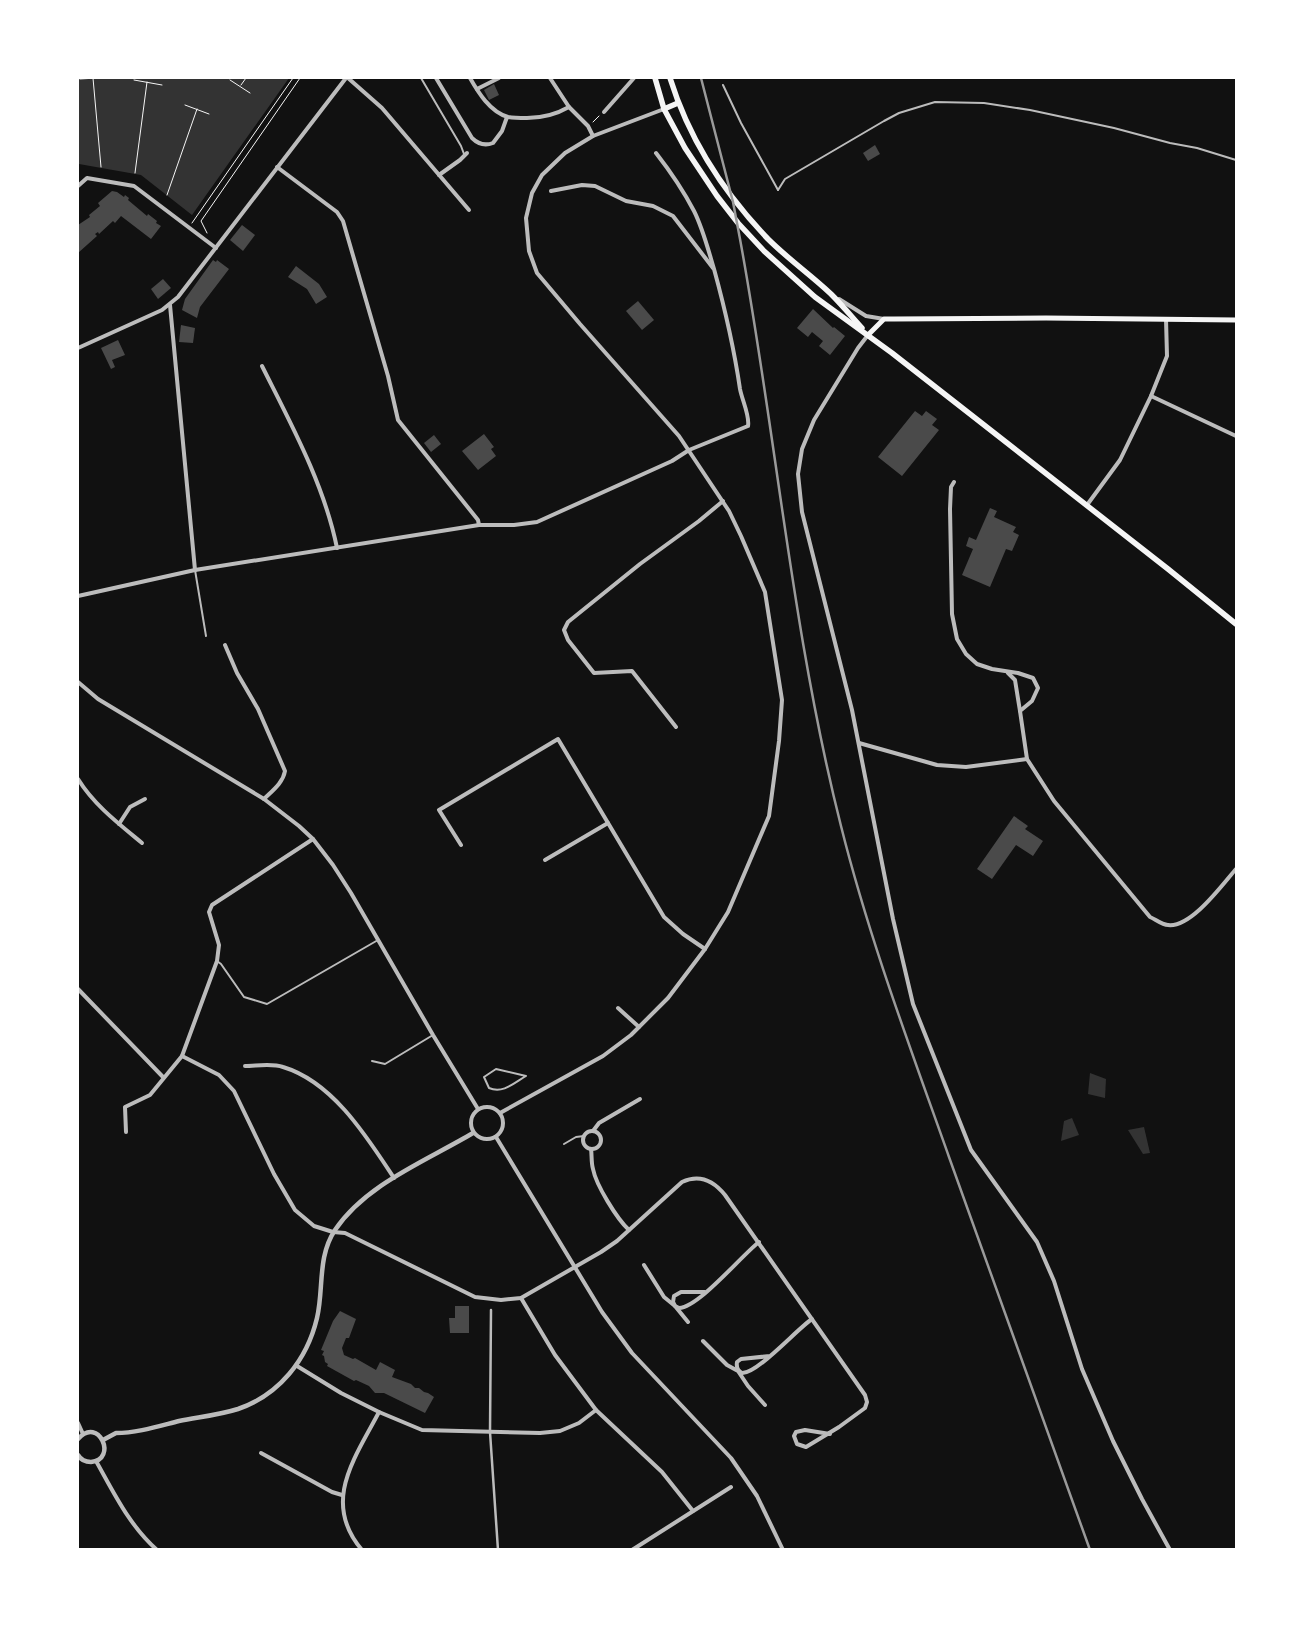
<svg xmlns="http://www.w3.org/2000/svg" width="1314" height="1627" font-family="Helvetica,sans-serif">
	<rect width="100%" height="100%" fill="#111"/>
	<g fill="#333">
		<polygon points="78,78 289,78 192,215 141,175 79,164 78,165"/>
		<polygon points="1090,1073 1106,1079 1105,1098 1088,1094"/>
		<polygon points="1072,1118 1079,1135 1061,1141 1064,1121"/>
		<polygon points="1144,1127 1150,1153 1143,1154 1128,1130"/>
	</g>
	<g fill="#4a4a4a">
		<polygon points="494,84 499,95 489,100 484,90"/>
		<polygon points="875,145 880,154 868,161 863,153"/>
		<polygon points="112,191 117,192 124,197 125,195 129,198 128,200 147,216 148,214 157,221 156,223 161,226 151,239 121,216 115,223 113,221 99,234 98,232 95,234 97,236 78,253 78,225 90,217 89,215 100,206 98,203"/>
		<polygon points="242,225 255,235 243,251 230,240"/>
		<polygon points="213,260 216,262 217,260 229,269 200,307 197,318 182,310 185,299"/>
		<polygon points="296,266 319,284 327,297 316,304 307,289 288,277"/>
		<polygon points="163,279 171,288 158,299 151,289"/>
		<polygon points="638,301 654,320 642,330 626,311"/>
		<polygon points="813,309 833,328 834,327 845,336 830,355 819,346 823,341 812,332 808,337 797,328"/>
		<polygon points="181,325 195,328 193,343 179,342"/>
		<polygon points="118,340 125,355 112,360 115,367 111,369 101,348"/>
		<polygon points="915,411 922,416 926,411 937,419 932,425 939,430 902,476 878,457"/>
		<polygon points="484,434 494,447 491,449 496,456 478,470 462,451"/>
		<polygon points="434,435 441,444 431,452 424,443"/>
		<polygon points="990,508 997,511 994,517 1016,527 1013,532 1019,535 1012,551 1006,549 990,587 962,575 973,549 966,546 969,537 976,540"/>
		<polygon points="1014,816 1028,826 1025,829 1043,841 1033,856 1016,845 992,879 977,869"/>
		<polygon points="455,1306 469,1306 469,1333 450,1333 449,1318 455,1318"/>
		<polygon points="340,1311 356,1319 349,1338 346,1338 342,1348 344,1355 353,1359 355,1358 376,1370 380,1362 395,1370 392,1377 411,1384 415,1388 419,1388 424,1392 428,1393 434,1397 425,1413 384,1393 375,1393 369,1386 356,1380 354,1381 327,1366 328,1364 325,1362 324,1356 322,1355 324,1351 321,1350 333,1321"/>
	</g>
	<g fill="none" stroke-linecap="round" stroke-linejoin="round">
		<g stroke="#f5f5f5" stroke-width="1">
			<polyline points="93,78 101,167"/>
			<polyline points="80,79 97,78"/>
			<polyline points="134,80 162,85"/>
			<polyline points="230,80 250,93"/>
			<polyline points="241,85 246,78"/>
			<polyline points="185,105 209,114"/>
			<polyline points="593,122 599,116"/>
			<polyline points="135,173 147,82"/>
			<polyline points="167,195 197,109"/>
			<polyline points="192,223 293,78"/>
			<polyline points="207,233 201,221 300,78"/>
		</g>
		<g stroke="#bcbcbc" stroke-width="2">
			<polyline points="421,78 461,146 464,154"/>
			<polyline points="723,85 741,123 778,190"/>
			<polyline points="778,190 785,179 884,121 899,113 935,102 984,103 1030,110 1114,128 1170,143 1197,148 1236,160"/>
			<polyline points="195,570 206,636"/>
			<polyline points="217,961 221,964 244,997 267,1004 378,940"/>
			<polyline points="372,1061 385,1064 433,1035"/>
			<path d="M 496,1069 L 526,1076 C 514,1083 503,1094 489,1088 L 484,1077 Z"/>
			<polyline points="564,1144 576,1137 584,1136"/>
		</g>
		<polyline stroke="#bcbcbc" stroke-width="2.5" points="491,1310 490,1432 498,1550"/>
		<g stroke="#bcbcbc" stroke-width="4">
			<polyline points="348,78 382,108 469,210"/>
			<path d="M 436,78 L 472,138 C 478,144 485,146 493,143 L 502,131 L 507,117"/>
			<path d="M 470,78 C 478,92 490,112 508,117 C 514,118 521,118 527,118 C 543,118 555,115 569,107"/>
			<polyline points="550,78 569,107 588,126 593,136"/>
			<polyline points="477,89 499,78"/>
			<polyline points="604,112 634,78"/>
			<polyline points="277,167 337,212 343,221 388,376 398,420 478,520 479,525"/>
			<polyline points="439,175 460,160 467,153"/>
			<polyline points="78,186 87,178 134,186 216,248"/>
			<polyline points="551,191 582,185 595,186 626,201 653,206 673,216 713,268"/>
			<polyline points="839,299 866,316 884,319"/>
			<polyline points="170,305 195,570"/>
			<polyline points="868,335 858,348 814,420 802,449 798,474 802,512 852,710 893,919 913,1004 971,1150 1037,1242 1054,1281 1082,1369 1113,1441 1142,1499 1170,1550"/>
			<polyline points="78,348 162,310 178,297 346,78"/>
			<path d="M 262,366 C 291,424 324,484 337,548"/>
			<polyline points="1151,396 1236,436"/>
			<path d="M 954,482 L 951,487 L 950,509 L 952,614 L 957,639 L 966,654 L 977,664 L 992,669 L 1018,673 L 1033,678 L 1038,688 L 1032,701 L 1020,711 L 1027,759 L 1054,801 L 1150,917 C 1155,919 1162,925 1168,925 C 1191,928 1222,885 1236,869"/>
			<polyline points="1087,505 1120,460 1151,396 1167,356 1166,319"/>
			<path d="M 78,596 L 195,570 L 479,525 L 514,525 L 537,522 L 672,461 L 689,450 L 748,426 C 750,416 742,400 740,389 C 734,348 725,309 714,269 C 708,249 703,229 694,211 C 683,190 670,171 656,153"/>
			<path d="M 225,645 L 237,673 L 258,709 L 285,771 C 283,783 272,791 264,799"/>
			<polyline points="1008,673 1015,680 1020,711"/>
			<polyline points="78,682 98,699 264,799 299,826 313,839 333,865 351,893 433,1035 478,1109"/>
			<polyline points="676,727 632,671 594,673 568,640 564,630 568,622 640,564 699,521 723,501"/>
			<polyline points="859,743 937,765 966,767 1027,759"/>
			<path d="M 78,779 C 94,805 119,824 142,843"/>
			<polyline points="119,824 130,807 145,799"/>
			<polyline points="461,845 439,810 558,739 664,917 683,934 705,949"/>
			<polyline points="545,860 608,823"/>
			<polyline points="78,989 163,1077"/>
			<polyline points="618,1008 639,1027"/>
			<path d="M 182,1056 L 219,1075 L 234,1091 L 274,1174 L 295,1210 L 314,1226 L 333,1232 L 345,1233 L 475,1297 L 501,1300 L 521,1298 L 601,1252 L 617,1241 L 682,1182 C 699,1174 713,1180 725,1195 L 865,1395 L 867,1402 L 865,1408 L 839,1427 L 806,1447 L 797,1444 L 794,1436 L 796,1432 L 805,1430 L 830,1434"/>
			<path d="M 245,1066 C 256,1066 272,1063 283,1067 C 333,1082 367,1137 394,1178"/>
			<circle cx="487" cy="1123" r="16"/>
			<polyline points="500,1113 603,1056 631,1035 668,998 705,949 728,912 769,816 779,741 782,700 765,592 741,536 729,511 679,436 580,324 537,273 529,251 526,218 532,193 542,175 565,153 593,136 664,109"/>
			<polyline points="593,1131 599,1123 640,1099"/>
			<circle cx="592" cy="1140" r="9"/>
			<polyline points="126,1132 125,1107 150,1095 182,1056 217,961 219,945 209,912 212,905 313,839"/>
			<polyline points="496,1137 602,1312 632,1353 731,1458 757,1496 783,1550"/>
			<path d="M 591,1149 C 592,1155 591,1162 593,1169 C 596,1185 617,1219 629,1230"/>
			<polyline points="644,1265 664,1297 675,1306 688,1322"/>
			<path d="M 705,1292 L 681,1292 L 674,1296 L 673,1302 L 675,1306 L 679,1308 C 699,1307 741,1256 759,1242"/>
			<polyline points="521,1298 555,1355 596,1410 662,1472 693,1511"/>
			<polyline points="703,1341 727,1365 738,1371 748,1386 765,1405"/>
			<path d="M 770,1356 L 741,1359 L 737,1362 C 736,1368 738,1371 742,1373 C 757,1374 797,1329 812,1319"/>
			<polyline points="297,1366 341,1393 379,1412 422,1430 540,1433 560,1431 579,1423 596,1410"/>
			<polyline points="78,1423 83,1434"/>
			<polyline points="261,1453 332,1492 342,1495"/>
			<path d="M 96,1461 C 114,1493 129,1525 157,1550"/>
			<path d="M 362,1550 C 321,1502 355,1458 379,1412"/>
			<polyline points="632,1550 731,1487"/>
		</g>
		<g stroke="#bcbcbc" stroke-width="4.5">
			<path d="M 78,1439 C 99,1415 118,1460 91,1462 C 85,1462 81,1460 78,1455"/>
			<path d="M 103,1440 L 116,1433 C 137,1433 159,1426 179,1421 C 199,1417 219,1415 238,1409 C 279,1395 307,1360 317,1318 C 324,1289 317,1257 335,1230 C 366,1184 426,1161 473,1133"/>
		</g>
		<polyline stroke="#f5f5f5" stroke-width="5" points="868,335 884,319 894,319 1046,318 1236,320"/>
		<g stroke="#f5f5f5" stroke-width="5.5">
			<polyline points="655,78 664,109 685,148 717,196 738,223 764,251 815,297 892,353 1168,569 1236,624"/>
			<path d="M 670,78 C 689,139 724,193 768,239 C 788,259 811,275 831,294 C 842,305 852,317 862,328"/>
			<polyline points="664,109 678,103"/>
		</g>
		<path stroke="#9a9a9a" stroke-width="2.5" d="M 701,78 L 733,202 L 740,239 C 776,434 792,633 841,826 C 869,938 910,1047 949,1157 C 996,1288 1043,1419 1090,1550"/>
	</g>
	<rect width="1314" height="1627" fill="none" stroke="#ffffff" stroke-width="158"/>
</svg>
